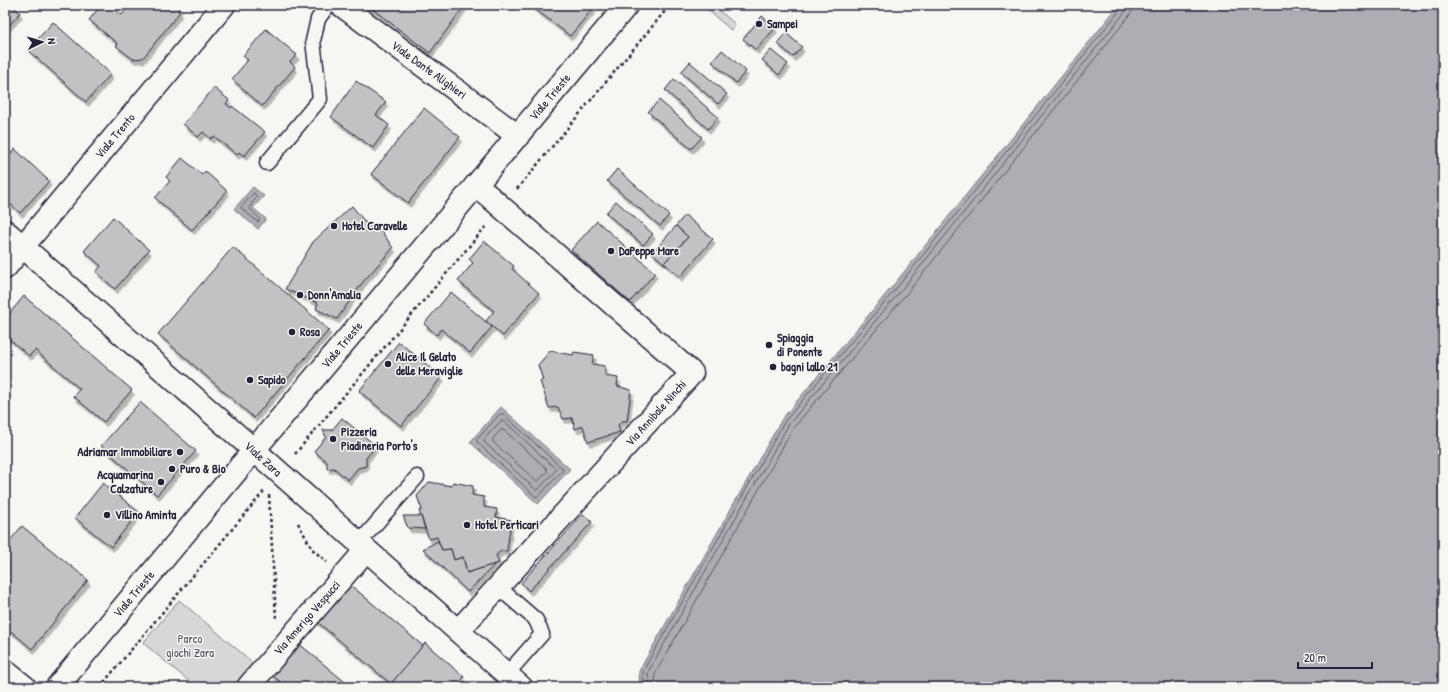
<svg xmlns="http://www.w3.org/2000/svg" width="1448" height="692" font-family="'Patrick Hand',sans-serif">
	<defs>
		<filter id="shadow"><feDropShadow dx="2.5" dy="4.5" stdDeviation="0" flood-color="#0004"/></filter>
	</defs>
	<rect width="100%" height="100%" fill="#f6f6f2"/>
	<filter id="ink" filterUnits="userSpaceOnUse"><feTurbulence type="fractalNoise" baseFrequency=".025" numOctaves="2"/><feDisplacementMap in="SourceGraphic" scale="8" xChannelSelector="R" yChannelSelector="G"/><feConvolveMatrix kernelMatrix="1 2 1 2 8 2 1 2 1" color-interpolation-filters="sRGB"/></filter>
	<g filter="url(#ink)">
		<g fill="#d7d7d7" stroke="#7c7c89">
			<polygon points="702,5 717,5 715,7 735,24 731,30"/>
			<polygon points="179,600 257,666 240,687 196,687 143,643"/>
		</g>
		<g fill="#adadb3" stroke="#757583">
			<polygon points="1119,5 1443,5 1443,687 640,687 639,671 782,419 896,282"/>
			<polygon points="253,187 264,196 253,208 266,219 258,229 234,209"/>
			<polygon points="501,407 570,469 538,504 470,442"/>
		</g>
		<g fill="none" stroke-linecap="round" stroke-linejoin="round">
			<g stroke="#5a5a6b" stroke-width="1">
				<polygon points="254,193 257,197 250,206 250,209 260,219 258,222 241,208"/>
				<polygon points="500,414 503,414 563,469 562,471 538,497 536,497 477,442 477,440"/>
				<polygon points="501,421 504,421 556,469 555,471 538,490 536,490 484,442 484,440"/>
				<polygon points="501,430 504,430 547,469 547,472 538,481 536,481 493,442 493,439"/>
				<polyline points="644,687 643,671 785,421 899,285 1121,9 1122,5"/>
				<polyline points="649,687 648,672 789,424 903,288 1125,12 1127,5"/>
				<polyline points="655,687 655,674 794,427 908,292 1129,16 1132,11 1133,5"/>
			</g>
		</g>
		<g fill="#c2c2c4" stroke="#22223b" filter="url(#shadow)">
			<polygon points="5,5 12,5 20,13 5,30"/>
			<polygon points="101,5 110,5 122,15 129,5 179,5 179,13 143,58 133,59 116,46 118,44 89,20"/>
			<polygon points="367,5 465,5 430,53"/>
			<polygon points="530,5 596,5 570,36"/>
			<polygon points="762,16 775,28 756,50 743,39"/>
			<polygon points="53,22 111,74 86,102 28,50"/>
			<polygon points="266,29 297,55 290,62 295,67 262,106 232,79 248,60 243,56"/>
			<polygon points="786,33 802,47 793,57 777,43"/>
			<polygon points="722,50 746,71 736,83 712,62"/>
			<polygon points="771,50 788,64 779,75 762,60"/>
			<polygon points="690,62 727,94 718,104 681,72"/>
			<polygon points="674,79 718,117 708,129 665,90"/>
			<polygon points="356,81 386,102 376,115 389,125 373,148 331,117"/>
			<polygon points="214,88 229,100 226,104 231,108 232,106 265,132 244,156 239,152 237,155 214,136 211,139 203,132 198,137 183,124"/>
			<polygon points="659,100 702,137 691,149 648,112"/>
			<polygon points="424,108 460,137 408,203 371,174"/>
			<polygon points="15,149 49,181 20,213 5,199 5,160"/>
			<polygon points="182,158 202,175 205,171 227,191 192,230 155,198 170,181 166,177"/>
			<polygon points="617,169 669,215 660,226 607,181"/>
			<polygon points="616,201 653,234 643,245 606,213"/>
			<polygon points="352,206 370,228 378,226 393,248 362,283 337,319 316,309 318,303 285,289 313,242"/>
			<polygon points="685,215 713,239 680,277 664,263 688,237 676,226"/>
			<polygon points="113,217 149,250 115,289 96,272 101,266 84,251"/>
			<polygon points="597,221 655,273 630,302 571,250"/>
			<polygon points="676,226 688,237 664,263 652,253"/>
			<polygon points="484,241 514,266 512,269 539,293 503,336 486,321 494,311 458,281 473,263 469,259"/>
			<polygon points="233,247 329,330 254,418 158,334"/>
			<polygon points="451,292 492,327 470,353 441,329 437,335 424,324"/>
			<polygon points="24,296 132,390 104,422 73,396 80,389 35,350 29,356 5,335 5,319"/>
			<polygon points="399,342 442,377 401,426 359,391"/>
			<polygon points="550,351 573,355 574,352 594,355 592,364 605,366 605,376 618,378 617,386 631,390 627,421 622,421 618,425 620,432 588,442 583,426 575,429 572,418 563,419 558,407 549,408 540,381 543,380 538,365"/>
			<polygon points="140,402 196,451 157,495 101,446"/>
			<polygon points="342,418 376,446 366,458 366,466 358,468 348,480 334,468 327,469 327,462 314,451 326,437 323,430 332,430"/>
			<polygon points="429,482 452,486 453,482 473,486 472,495 484,497 484,507 497,509 496,517 511,520 507,551 501,551 496,555 499,563 467,573 463,557 454,560 451,549 442,550 437,537 429,539 421,516 419,511 422,510 417,496"/>
			<polygon points="103,483 139,512 111,547 75,518"/>
			<polygon points="583,514 592,522 529,591 521,583"/>
			<polygon points="403,516 421,516 425,529 408,528"/>
			<polygon points="22,526 88,580 32,649 5,626 5,547"/>
			<polygon points="438,541 442,550 451,549 454,560 463,557 467,573 495,564 468,592 423,549"/>
			<polygon points="347,582 423,646 391,684 315,620"/>
			<polygon points="297,642 351,687 286,687 271,674"/>
			<polygon points="425,643 464,677 456,687 390,687 389,686"/>
			<polygon points="145,682 152,687 141,687"/>
		</g>
		<g fill="none" stroke-linecap="round" stroke-linejoin="round">
			<g stroke="#22223b" stroke-width="17">
				<g id="lane">
					<polyline points="267,163 320,99 313,41 318,19 328,5"/>
					<polyline points="359,543 417,477"/>
					<polyline points="498,587 536,620 542,634 507,674"/>
				</g>
			</g>
			<g stroke="#22223b" stroke-width="25">
				<g id="street">
					<polyline points="341,5 518,136"/>
					<polyline points="5,231 254,450 521,687"/>
					<polyline points="5,268 224,5"/>
					<polyline points="458,631 692,373 476,185"/>
					<polyline points="5,671 25,687"/>
					<polyline points="57,687 254,450 627,5"/>
					<polyline points="248,687 366,550"/>
				</g>
			</g>
			<g stroke="#22223b" stroke-width="2.5" stroke-dasharray="3 3" stroke-linecap="butt">
				<polyline points="517,189 670,5"/>
				<polyline points="295,454 487,225"/>
				<polyline points="269,495 276,618"/>
				<polyline points="298,523 312,549 327,562"/>
				<polyline points="100,687 265,490"/>
			</g>
			<use href="#lane" stroke="#f6f6f2" stroke-width="14"/>
			<use href="#street" stroke="#f6f6f2" stroke-width="22"/>
		</g>
	</g>
	<g fill="#22223b" stroke="#f6f6f2" stroke-width="1.5">
		<circle cx="759" cy="24" r="4"/>
		<circle cx="334" cy="226" r="4"/>
		<circle cx="611" cy="251" r="4"/>
		<circle cx="300" cy="295" r="4"/>
		<circle cx="292" cy="332" r="4"/>
		<circle cx="769" cy="345" r="4"/>
		<circle cx="388" cy="364" r="4"/>
		<circle cx="773" cy="367" r="4"/>
		<circle cx="250" cy="380" r="4"/>
		<circle cx="333" cy="439" r="4"/>
		<circle cx="180" cy="452" r="4"/>
		<circle cx="172" cy="469" r="4"/>
		<circle cx="161" cy="482" r="4"/>
		<circle cx="107" cy="515" r="4"/>
		<circle cx="467" cy="525" r="4"/>
	</g>
	<g text-anchor="middle" stroke-width="3" stroke-linejoin="round" paint-order="stroke">
		<g font-size="12" font-weight="bold" fill="#22223b" stroke="#f6f6f2" text-anchor="start">
			<text x="767" y="28">Sampei</text>
			<text x="342" y="230">Hotel Caravelle</text>
			<text x="619" y="255">DaPeppe Mare</text>
			<text x="308" y="299">Donn'Amalia</text>
			<text x="300" y="336">Rosa</text>
			<text x="777" y="342">Spiaggia<tspan x="777" dy="14">di Ponente</tspan></text>
			<text x="396" y="361">Alice Il Gelato<tspan x="396" dy="14">delle Meraviglie</tspan></text>
			<text x="781" y="371">bagni lallo 21</text>
			<text x="258" y="384">Sapido</text>
			<text x="341" y="436">Pizzeria<tspan x="341" dy="14">Piadineria Porto's</tspan></text>
			<text x="172" y="456" text-anchor="end">Adriamar Immobiliare</text>
			<text x="180" y="473">Puro &amp; Bio</text>
			<text x="153" y="479" text-anchor="end">Acquamarina<tspan x="153" dy="14">Calzature</tspan></text>
			<text x="115" y="519">Villino Aminta</text>
			<text x="475" y="529">Hotel Perticari</text>
		</g>
		<g font-size="12" fill="#22223b" stroke="#f6f6f2">
			<text transform="translate(429 70) rotate(36)" y="4">Viale Dante Alighieri</text>
			<text transform="translate(550 97) rotate(-50)" y="4">Viale Trieste</text>
			<text transform="translate(115 136) rotate(-50)" y="4">Viale Trento</text>
			<text transform="translate(342 345) rotate(-50)" y="4">Viale Trieste</text>
			<text transform="translate(656 413) rotate(-48)" y="4">Via Annibale Ninchi</text>
			<text transform="translate(263 459) rotate(42)" y="4">Viale Zara</text>
			<text transform="translate(134 594) rotate(-50)" y="4">Viale Trieste</text>
			<text transform="translate(307 618) rotate(-49)" y="4">Via Amerigo Vespucci</text>
		</g>
		<g font-size="12" fill="#4f4f62" stroke="#f6f6f2">
			<text x="190" y="643">Parco<tspan x="190" dy="14">giochi Zara</tspan></text>
		</g>
	</g>
	<rect width="1448" height="692" fill="none" stroke="#f6f6f2" stroke-width="20"/>
	<rect x="10" y="10" width="1428" height="672" fill="none" stroke="#22223b" stroke-width="1.5" filter="url(#ink)"/>
	<g transform="translate(42 42) rotate(85)" stroke="#f6f6f2" stroke-width="3" paint-order="stroke">
	<path d="M0-3L7 15L0 10L-7 15Z" fill="#22223b"/>
	<text y="-6" font-size="11" font-weight="bold" text-anchor="middle" fill="#22223b">N</text>
	</g>
	<path d="M1298 662v6h74v-6" fill="none" stroke="#22223b" stroke-width="2"/>
	<text x="1304" y="662" font-size="12" fill="#22223b" stroke="#f6f6f2" stroke-width="3" paint-order="stroke">20 m</text>
</svg>
